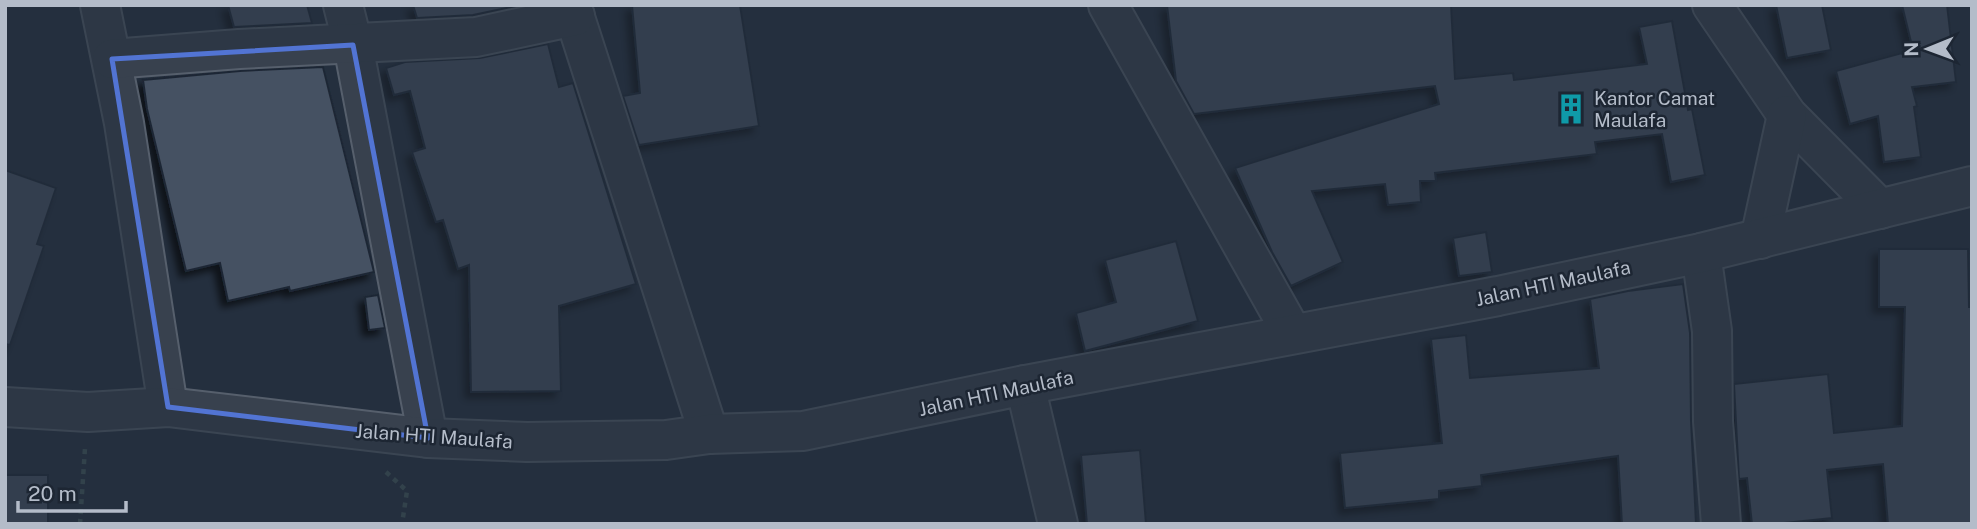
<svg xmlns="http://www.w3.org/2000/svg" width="1977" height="529" font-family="'Public Sans',sans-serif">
	<defs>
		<filter id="shadow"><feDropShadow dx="-6" dy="6" stdDeviation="3.5" flood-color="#0009"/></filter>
	</defs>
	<rect width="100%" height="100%" fill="#242f3e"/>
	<g fill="#455162" stroke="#1f2835" stroke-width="2" filter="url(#shadow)">
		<polygon points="228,5 307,5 312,23 234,27"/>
		<polygon points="413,5 516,5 516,6 473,15 417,18"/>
		<polygon points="632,5 740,5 759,126 639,145 623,96 640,93"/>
		<polygon points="1167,5 1451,5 1455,79 1513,73 1514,80 1647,64 1639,27 1672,21 1688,110 1692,109 1705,175 1671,182 1662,134 1595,142 1597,154 1435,173 1436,181 1420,181 1421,202 1388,205 1385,184 1312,191 1343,262 1291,286 1272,252 1235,168 1439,104 1435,86 1194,114 1176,81"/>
		<polygon points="1776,5 1822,5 1831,50 1787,58"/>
		<polygon points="1902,5 1947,5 1956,82 1912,87 1917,106 1914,107 1921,157 1884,162 1878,116 1850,124 1836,71 1913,50"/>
		<polygon points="548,44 559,87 573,83 636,284 559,306 561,391 471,392 469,265 458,269 443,220 436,222 412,152 425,148 410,91 394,95 386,68 405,62 480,58"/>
		<polygon points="323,67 374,272 290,291 289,287 228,301 220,263 186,271 147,109 143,80 240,71"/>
		<polygon points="5,170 56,188 37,244 44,246 10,345 5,344"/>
		<polygon points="1486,232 1492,272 1459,276 1453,238"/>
		<polygon points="1176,241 1198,321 1085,351 1076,313 1116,302 1105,260"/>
		<polygon points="1879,249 1968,249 1969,307 1972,307 1972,524 1888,524 1883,464 1827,470 1832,518 1775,524 1752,524 1747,478 1739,479 1734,384 1828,374 1834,433 1902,426 1905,307 1879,307"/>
		<polygon points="1683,284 1690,333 1691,421 1696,524 1622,524 1618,456 1481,475 1482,486 1439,491 1439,499 1345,508 1340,453 1442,443 1431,339 1466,335 1470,378 1599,368 1590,299 1628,291"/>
		<polygon points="378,295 385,328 369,330 365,297"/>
		<polygon points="1140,450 1146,524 1087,524 1081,455"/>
		<rect x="5" y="475" width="43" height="49"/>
	</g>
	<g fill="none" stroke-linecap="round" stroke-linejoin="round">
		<g stroke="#565f6c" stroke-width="42">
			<g id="minor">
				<polyline points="100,5 124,123 168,407"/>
				<polyline points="343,5 353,45 428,438"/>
				<polyline points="571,5 709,434"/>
				<polyline points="1108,5 1292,333"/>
				<polyline points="1712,5 1787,115 1880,209"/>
				<polyline points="112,59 239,49 476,37 575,16"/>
				<polyline points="1760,239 1787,115"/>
				<polyline points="1701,253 1712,331 1713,421 1721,524"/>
				<polyline points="1025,385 1058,524"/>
				<polyline points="5,407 88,412 168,407 428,438 527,442 666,440 709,434 803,431 1025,385 1498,296 1701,253 1972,186"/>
			</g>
		</g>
		<g stroke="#44595c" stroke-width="4.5" stroke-dasharray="5 5" stroke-linecap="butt">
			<polyline points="386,472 407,491 402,524"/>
			<polyline points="80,524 85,448"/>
		</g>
		<use href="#minor" stroke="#38414e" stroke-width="38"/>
	</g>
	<path d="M0 0H1977V529H0ZM 353,45 L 428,438 L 168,407 L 112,59 Z" fill="#242f3e" fill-opacity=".55" fill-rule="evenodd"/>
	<path fill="none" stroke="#5274d3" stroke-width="5" stroke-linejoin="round" d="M 353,45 L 428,438 L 168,407 L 112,59 Z"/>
	<defs>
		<g id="building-bare" transform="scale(2.415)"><path d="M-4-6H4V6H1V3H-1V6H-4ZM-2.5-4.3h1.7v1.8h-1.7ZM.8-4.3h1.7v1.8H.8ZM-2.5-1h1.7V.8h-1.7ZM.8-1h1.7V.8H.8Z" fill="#0f9aa8" stroke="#1d2633" stroke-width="2.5" paint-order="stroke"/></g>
	</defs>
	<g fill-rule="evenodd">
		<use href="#building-bare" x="1571" y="109"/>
	</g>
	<g text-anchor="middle" stroke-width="5" stroke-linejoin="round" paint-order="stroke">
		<g font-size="19" fill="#b4bcc9" stroke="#1d2633" text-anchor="start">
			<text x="1594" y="105">Kantor Camat<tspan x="1594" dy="22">Maulafa</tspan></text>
		</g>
		<g font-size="19" fill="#b4bcc9" stroke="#1d2633">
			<text transform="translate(1553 283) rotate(-12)" y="7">Jalan HTI Maulafa</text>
			<text transform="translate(996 393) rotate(-12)" y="7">Jalan HTI Maulafa</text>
			<text transform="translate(434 436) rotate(4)" y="7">Jalan HTI Maulafa</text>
		</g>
	</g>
	<rect width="1977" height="529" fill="none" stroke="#b4bcc9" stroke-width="14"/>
	<g transform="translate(1928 49) rotate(269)" stroke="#1d2633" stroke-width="5" paint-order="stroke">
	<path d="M0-5L12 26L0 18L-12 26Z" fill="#b4bcc9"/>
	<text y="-10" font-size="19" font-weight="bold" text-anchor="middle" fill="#b4bcc9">N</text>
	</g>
	<path d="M18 501v10h108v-10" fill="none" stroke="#b4bcc9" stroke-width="3.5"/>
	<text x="28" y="501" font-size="21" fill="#b4bcc9" stroke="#1d2633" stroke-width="5" paint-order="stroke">20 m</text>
</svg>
